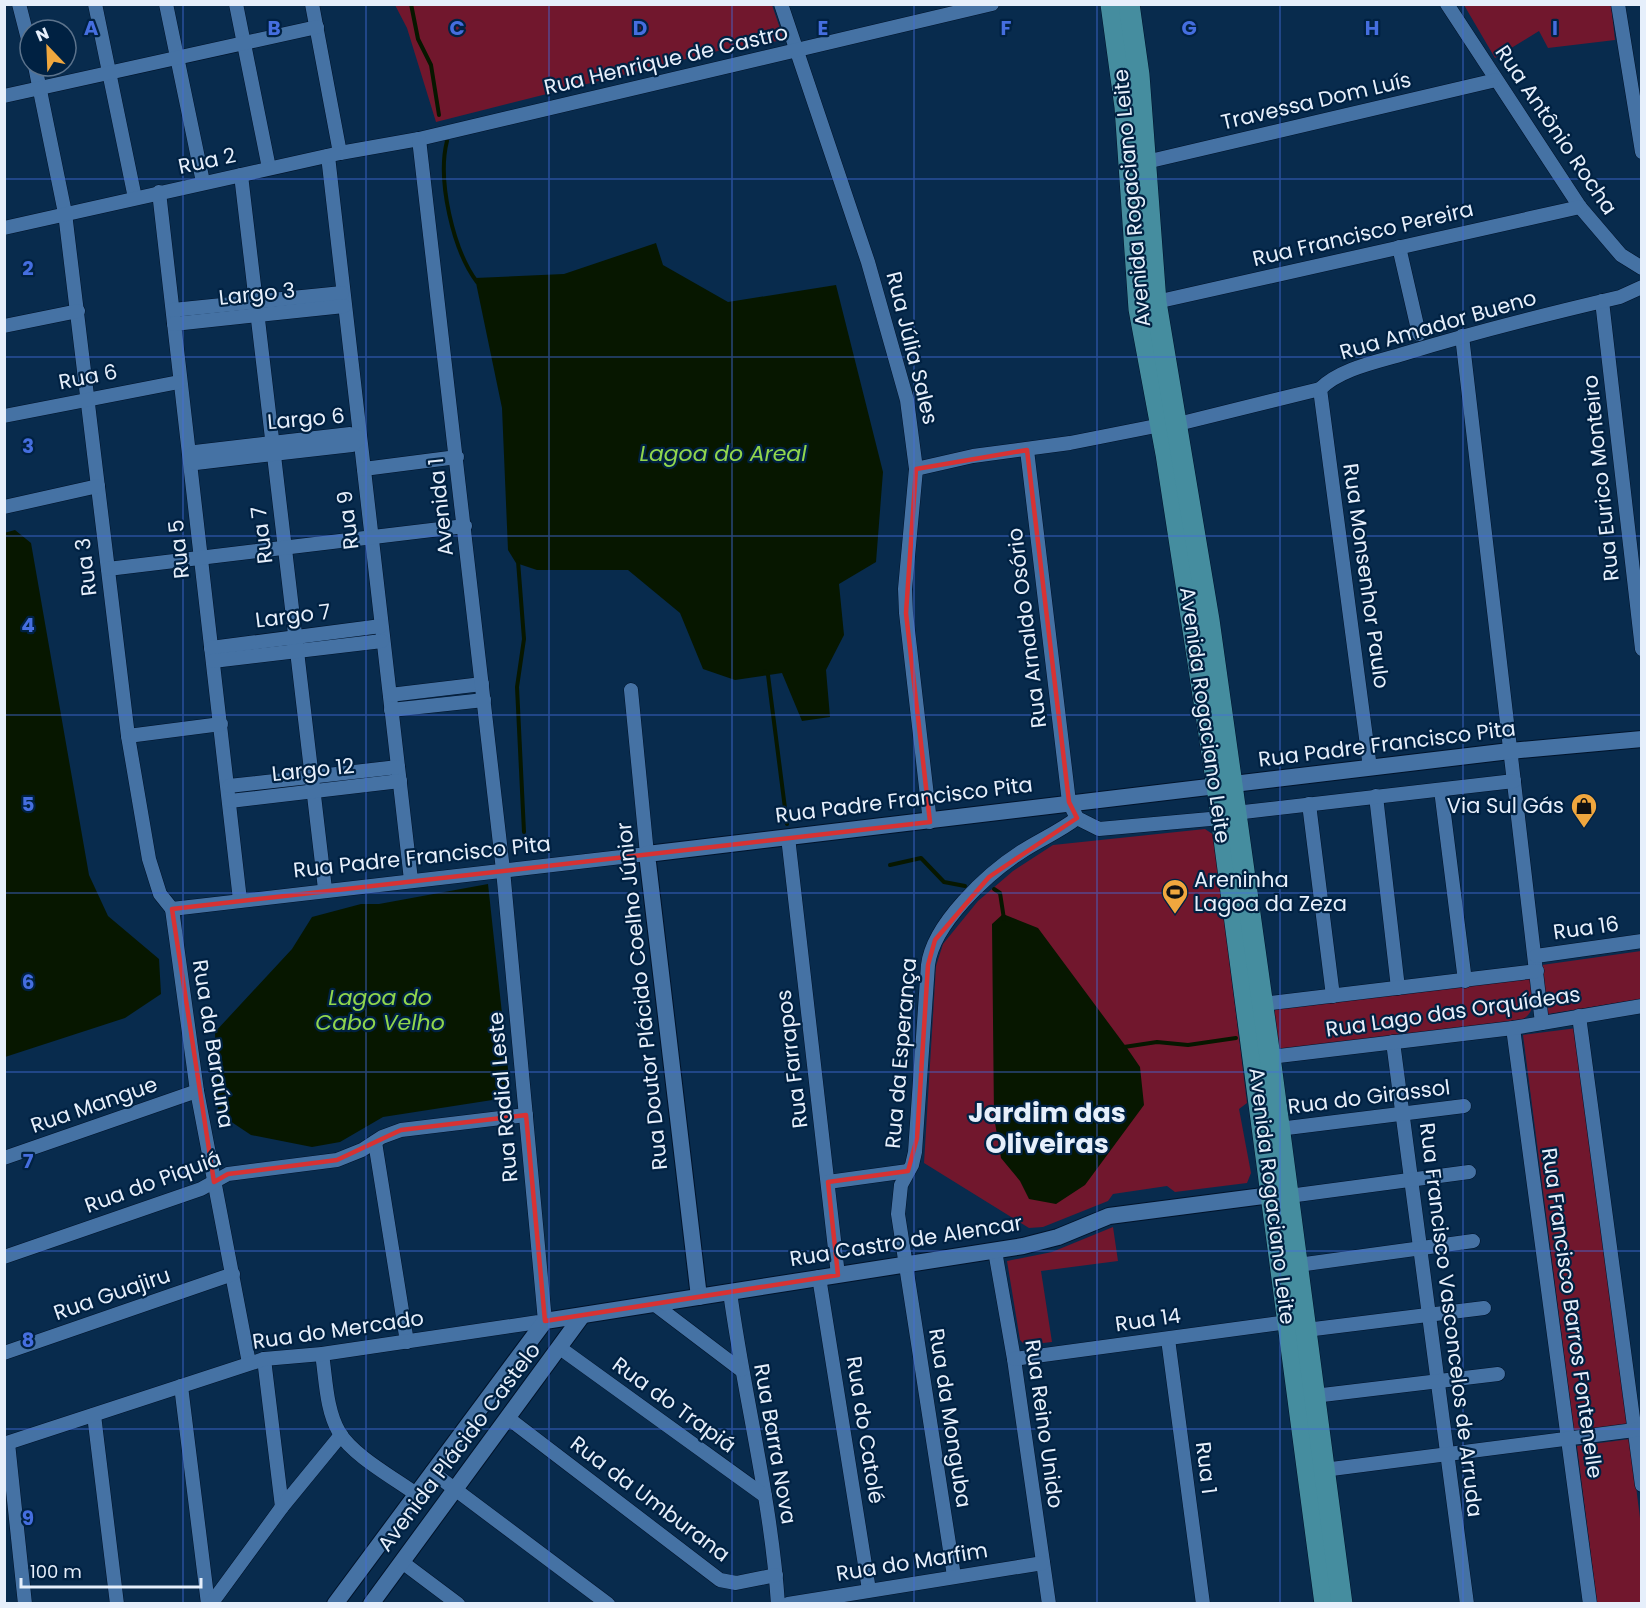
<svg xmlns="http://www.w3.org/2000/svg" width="1646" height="1608" font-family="Poppins,sans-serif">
	<rect width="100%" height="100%" fill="#082b4d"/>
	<g fill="#71172d">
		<polygon points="395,5 772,5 784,40 722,50 436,122 407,28"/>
		<polygon points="1464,5 1611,5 1615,40 1548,48 1539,31 1495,58"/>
		<polygon points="1205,829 1214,835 1247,1103 1239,1109 1251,1173 1247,1183 1175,1192 1167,1186 1113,1194 1108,1201 1043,1227 1029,1228 924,1163 936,966 943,944 978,901 1013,871 1053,845"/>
		<polygon points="1641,951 1641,999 1548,1014 1542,965"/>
		<path d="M 1530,979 C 1532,995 1538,1012 1521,1020 L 1283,1050 L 1278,1046 L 1273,1017 L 1276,1007 Z"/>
		<polygon points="1577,1028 1627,1424 1574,1431 1523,1035"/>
		<polygon points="1113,1227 1118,1261 1041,1271 1052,1342 1025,1345 1020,1340 1007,1261 1052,1252"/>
		<polygon points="1630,1439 1641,1526 1641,1603 1597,1603 1577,1446"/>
	</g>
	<g fill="#071700">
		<polygon points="656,243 663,265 728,302 836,285 883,472 876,562 839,584 844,635 826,670 830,717 802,721 782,673 735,680 703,669 680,613 628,570 537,570 516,563 508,550 502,408 475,278 564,274"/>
		<polygon points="15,530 31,543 89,875 108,916 159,959 161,994 125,1018 5,1057 4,533"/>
		<polygon points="488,884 511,1097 383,1117 340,1142 312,1147 251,1135 218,1113 215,1032 292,949 312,917 361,904 379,904"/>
		<polygon points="1003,914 1038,928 1127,1048 1140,1067 1144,1105 1085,1185 1056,1204 1029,1199 1020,1181 1001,1158 994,1117 992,924"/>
	</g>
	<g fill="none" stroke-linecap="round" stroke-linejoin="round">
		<g stroke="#071700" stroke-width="4">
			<polyline points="411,4 418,39 431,65 439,115"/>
			<path d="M 447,141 C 437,180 453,250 477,282"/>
			<polyline points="518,561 524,639 517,687 524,832"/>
			<polyline points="765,671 768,675 787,824"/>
			<polyline points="890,865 921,858 944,882 965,886"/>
			<polyline points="994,889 1000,893 1004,919"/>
			<polyline points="1124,1047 1157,1042 1188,1045 1236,1038"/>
		</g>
		<g stroke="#00132a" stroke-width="15">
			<g id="minor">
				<polyline points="19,4 30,47"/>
				<polyline points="95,4 135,198"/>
				<polyline points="166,4 203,182"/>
				<polyline points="236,4 269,168"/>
				<polyline points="312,4 340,153"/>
				<polyline points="781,4 868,262 907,400 916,469 905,589 906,613 930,822"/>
				<polyline points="1447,4 1580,207 1621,255 1642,268"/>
				<polyline points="1618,4 1642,152"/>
				<polyline points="35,66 65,213 128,736 149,859 160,894 172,909"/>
				<polyline points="4,96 317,27"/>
				<polyline points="328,156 411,880"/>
				<polyline points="1146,162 1496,80"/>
				<polyline points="241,175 325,889"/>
				<polyline points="159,192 240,900"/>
				<polyline points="4,228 340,153 419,139 992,4"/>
				<polyline points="1399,247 1419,334"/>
				<polyline points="1602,301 1642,649"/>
				<polyline points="1156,302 1580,207"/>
				<polyline points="173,310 342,293"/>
				<polyline points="174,324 344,306"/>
				<polyline points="4,326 78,311"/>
				<polyline points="1462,336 1542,1023"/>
				<polyline points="1320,389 1370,768"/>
				<polyline points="4,416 179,382"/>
				<path d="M 1178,424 L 1320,389 C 1340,369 1376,362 1403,354 C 1475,332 1547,314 1620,297 L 1642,287"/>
				<polygon points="350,434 360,438 352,445 196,463 190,458 195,452"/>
				<polyline points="364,469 457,457"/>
				<polyline points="916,469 973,456 1070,443 1161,425"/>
				<polyline points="4,507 98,486"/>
				<polyline points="108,569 465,526"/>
				<polyline points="211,648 381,626"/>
				<polyline points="213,661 382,641"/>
				<polyline points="390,695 482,684"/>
				<polyline points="391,710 484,700"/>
				<polyline points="128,736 221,724"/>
				<polyline points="229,786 398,767"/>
				<polyline points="1441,790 1465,981"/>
				<polyline points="1376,796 1398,988"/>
				<polyline points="230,801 400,781"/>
				<polyline points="1309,804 1333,996"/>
				<polyline points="1235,813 1514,781"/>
				<polyline points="1077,818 1099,829 1221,818"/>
				<polyline points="788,837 838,1275"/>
				<polyline points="172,909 647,854 631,690"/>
				<polyline points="172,909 197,1091 249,1363"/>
				<polyline points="1536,956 1642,941"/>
				<polyline points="1263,1004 1537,971"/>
				<polyline points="1579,1016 1642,1485"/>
				<polyline points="1513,1028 1590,1604"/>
				<polyline points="1393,1042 1467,1604"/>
				<polyline points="1270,1057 1513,1028 1642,1006"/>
				<polyline points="1279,1129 1464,1106"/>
				<polyline points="375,1142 407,1342"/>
				<polyline points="4,1158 197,1091"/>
				<polyline points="828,1182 908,1171"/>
				<polyline points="1289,1196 1469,1172"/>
				<polyline points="995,1251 1014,1359 1049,1604"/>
				<polyline points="4,1257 201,1189 228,1174 337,1160 362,1150 382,1137 401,1130 526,1115"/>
				<polyline points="1298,1265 1473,1241"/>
				<polyline points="819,1277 869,1590"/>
				<path d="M 730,1292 C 744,1396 771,1499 778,1604"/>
				<polyline points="654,1304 741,1370"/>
				<polyline points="1306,1330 1484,1308"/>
				<polyline points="1168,1339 1203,1604"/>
				<polyline points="560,1348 765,1496"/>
				<polyline points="4,1353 233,1274"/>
				<path d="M 322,1354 C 326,1380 326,1409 339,1432 C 352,1455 394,1478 416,1494"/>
				<polyline points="264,1359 282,1507"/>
				<polyline points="1014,1359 1288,1322"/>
				<polyline points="181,1386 208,1604"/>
				<polyline points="1314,1396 1498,1374"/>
				<polyline points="94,1415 117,1604"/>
				<polyline points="508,1418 720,1580 736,1583 776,1575"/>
				<polyline points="8,1443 25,1604"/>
				<polyline points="4,1444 264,1359 322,1354 545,1321 503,870 419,139"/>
				<polyline points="1316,1471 1642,1429"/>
				<polyline points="432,1472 608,1604"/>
				<polyline points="402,1562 458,1604"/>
				<path d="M 954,1576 L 898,1214 L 901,1185 L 912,1165 L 915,1152 L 928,965 C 933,924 987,874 1021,852 C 1039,840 1059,832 1077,818 L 1069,802 L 1027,450"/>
				<polyline points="211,1604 282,1507 341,1435"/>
				<polyline points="788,1604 1043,1563"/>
			</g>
		</g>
		<g stroke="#00132a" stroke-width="18">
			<g id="tertiary">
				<polyline points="699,1297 647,854 1510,751 1642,739"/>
				<polyline points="335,1604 545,1321 1023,1246 1058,1237 1109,1216 1271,1195"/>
				<polyline points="371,1604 582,1316"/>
			</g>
		</g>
		<g stroke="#00132a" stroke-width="22">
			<g id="primary">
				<polyline points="1111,4 1125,107 1139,309 1166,454 1217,786 1325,1604"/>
				<polyline points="1129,4 1139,75 1156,302 1209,620 1270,1057 1342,1604"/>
			</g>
		</g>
		<use href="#minor" stroke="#4572a4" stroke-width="14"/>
		<use href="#tertiary" stroke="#4572a4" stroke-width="16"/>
		<use href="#primary" stroke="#458d9f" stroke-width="21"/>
	</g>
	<path fill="none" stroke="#d73233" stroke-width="4.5" stroke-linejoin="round" d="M 1027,450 L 1069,802 L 1077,818 L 989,877 L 935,940 L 928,965 L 917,1138 L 908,1171 L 828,1182 L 838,1275 L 545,1321 L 526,1115 L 401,1130 L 337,1160 L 228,1174 L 214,1182 L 172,909 L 930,822 L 906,613 L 916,469 Z"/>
	<path fill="none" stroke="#456edf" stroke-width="1.5" stroke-opacity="0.55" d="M 183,4 L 183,1604M 366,4 L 366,1604M 549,4 L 549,1604M 732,4 L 732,1604M 914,4 L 914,1604M 1097,4 L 1097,1604M 1280,4 L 1280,1604M 1463,4 L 1463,1604M 4,179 L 1642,179M 4,357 L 1642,357M 4,536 L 1642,536M 4,715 L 1642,715M 4,893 L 1642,893M 4,1072 L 1642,1072M 4,1251 L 1642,1251M 4,1429 L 1642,1429"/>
	<defs>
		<g id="shop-pin" transform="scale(1.35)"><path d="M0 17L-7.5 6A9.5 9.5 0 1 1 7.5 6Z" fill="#f0a73e" stroke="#002142"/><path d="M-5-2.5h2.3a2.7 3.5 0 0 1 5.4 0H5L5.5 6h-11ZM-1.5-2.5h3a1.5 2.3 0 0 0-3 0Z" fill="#111"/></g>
		<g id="stadium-pin" transform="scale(1.35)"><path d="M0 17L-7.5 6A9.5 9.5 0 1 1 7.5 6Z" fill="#f0a73e" stroke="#002142"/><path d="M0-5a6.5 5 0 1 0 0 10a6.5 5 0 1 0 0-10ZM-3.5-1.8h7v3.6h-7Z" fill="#111"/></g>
	</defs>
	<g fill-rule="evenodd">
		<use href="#shop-pin" x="1584" y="806"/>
		<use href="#stadium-pin" x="1175" y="892"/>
	</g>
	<g text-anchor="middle" stroke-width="4.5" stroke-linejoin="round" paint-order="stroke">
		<g font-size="21" fill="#e6effb" stroke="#002142">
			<text transform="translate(666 60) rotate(-13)" y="7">Rua Henrique de Castro</text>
			<text transform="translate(1316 101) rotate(-13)" y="7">Travessa Dom Luís</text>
			<text transform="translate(1556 130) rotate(56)" y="7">Rua Antônio Rocha</text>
			<text transform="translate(207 161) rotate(-12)" y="7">Rua 2</text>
			<text transform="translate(1132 198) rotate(-95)" y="7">Avenida Rogaciano Leite</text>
			<text transform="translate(1363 234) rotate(-13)" y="7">Rua Francisco Pereira</text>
			<text transform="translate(257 294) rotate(-6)" y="7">Largo 3</text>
			<text transform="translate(1438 325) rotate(-16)" y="7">Rua Amador Bueno</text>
			<text transform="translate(912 348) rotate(76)" y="7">Rua Júlia Sales</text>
			<text transform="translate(88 377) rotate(-11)" y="7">Rua 6</text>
			<text transform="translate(306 419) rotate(-5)" y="7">Largo 6</text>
			<text transform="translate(1601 478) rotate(-96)" y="7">Rua Eurico Monteiro</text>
			<text transform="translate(441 507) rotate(-96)" y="7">Avenida 1</text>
			<text transform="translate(348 520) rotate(-97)" y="7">Rua 9</text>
			<text transform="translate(262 535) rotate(-97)" y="7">Rua 7</text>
			<text transform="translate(179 549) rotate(-96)" y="7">Rua 5</text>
			<text transform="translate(86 567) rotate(-97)" y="7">Rua 3</text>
			<text transform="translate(1366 576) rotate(82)" y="7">Rua Monsenhor Paulo</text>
			<text transform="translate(293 616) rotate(-7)" y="7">Largo 7</text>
			<text transform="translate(1027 628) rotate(-97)" y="7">Rua Arnaldo Osório</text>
			<text transform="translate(1205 715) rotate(82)" y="7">Avenida Rogaciano Leite</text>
			<text transform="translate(1387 744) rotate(-7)" y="7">Rua Padre Francisco Pita</text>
			<text transform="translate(313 770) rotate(-6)" y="7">Largo 12</text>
			<text transform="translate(904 800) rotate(-7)" y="7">Rua Padre Francisco Pita</text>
			<text transform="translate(422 857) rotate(-6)" y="7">Rua Padre Francisco Pita</text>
			<text transform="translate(1586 928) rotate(-8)" y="7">Rua 16</text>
			<text transform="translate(642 996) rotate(-96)" y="7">Rua Doutor Plácido Coelho Júnior</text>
			<text transform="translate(1453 1012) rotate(-8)" y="7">Rua Lago das Orquídeas</text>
			<text transform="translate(213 1044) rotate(81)" y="7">Rua da Baraúna</text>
			<text transform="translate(901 1053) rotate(-85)" y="7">Rua da Esperança</text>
			<text transform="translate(792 1059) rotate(-97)" y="7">Rua Farrapos</text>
			<text transform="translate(503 1097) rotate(-95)" y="7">Rua Radial Leste</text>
			<text transform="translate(1369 1097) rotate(-7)" y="7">Rua do Girassol</text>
			<text transform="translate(94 1105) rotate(-19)" y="7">Rua Mangue</text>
			<text transform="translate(153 1182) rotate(-20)" y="7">Rua do Piquiá</text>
			<text transform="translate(1272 1196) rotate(83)" y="7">Avenida Rogaciano Leite</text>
			<text transform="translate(906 1241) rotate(-9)" y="7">Rua Castro de Alencar</text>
			<text transform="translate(112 1294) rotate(-19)" y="7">Rua Guajiru</text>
			<text transform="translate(1572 1313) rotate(82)" y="7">Rua Francisco Barros Fontenelle</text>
			<text transform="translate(1148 1320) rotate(-8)" y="7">Rua 14</text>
			<text transform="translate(1451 1320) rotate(83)" y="7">Rua Francisco Vasconcelos de Arruda</text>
			<text transform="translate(338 1330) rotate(-8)" y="7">Rua do Mercado</text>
			<text transform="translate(674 1405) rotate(36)" y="7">Rua do Trapiá</text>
			<text transform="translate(950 1418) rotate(81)" y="7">Rua da Monguba</text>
			<text transform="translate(1044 1424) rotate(82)" y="7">Rua Reino Unido</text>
			<text transform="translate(865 1430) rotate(81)" y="7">Rua do Catolé</text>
			<text transform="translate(775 1444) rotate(80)" y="7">Rua Barra Nova</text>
			<text transform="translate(459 1447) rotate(-53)" y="7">Avenida Plácido Castelo</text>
			<text transform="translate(1206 1468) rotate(83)" y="7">Rua 1</text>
			<text transform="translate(650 1499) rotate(37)" y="7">Rua da Umburana</text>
			<text transform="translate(912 1562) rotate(-9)" y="7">Rua do Marfim</text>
		</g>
		<g font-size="21" fill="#e6effb" stroke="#002142" text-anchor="end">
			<text x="1564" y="813">Via Sul Gás</text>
			<text x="1194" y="887" text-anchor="start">Areninha<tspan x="1194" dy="24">Lagoa da Zeza</tspan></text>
		</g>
		<g font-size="22" font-style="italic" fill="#91d64d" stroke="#002142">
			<text x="723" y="461">Lagoa do Areal</text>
			<text x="380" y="1005">Lagoa do<tspan x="380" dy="25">Cabo Velho</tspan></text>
		</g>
		<g font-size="27" font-weight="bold" fill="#e6effb" stroke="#002142">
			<text x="1047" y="1122">Jardim das<tspan x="1047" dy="31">Oliveiras</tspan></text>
		</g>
	</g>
	<g font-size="20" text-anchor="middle" font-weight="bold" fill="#456edf" stroke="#002142" stroke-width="4.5" stroke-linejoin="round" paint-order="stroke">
		<text x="91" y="35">A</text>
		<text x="274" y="35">B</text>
		<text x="457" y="35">C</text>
		<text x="640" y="35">D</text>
		<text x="823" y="35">E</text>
		<text x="1006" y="35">F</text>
		<text x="1189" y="35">G</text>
		<text x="1372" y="35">H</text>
		<text x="1555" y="35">I</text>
		<text x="28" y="275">2</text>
		<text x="28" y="453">3</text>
		<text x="28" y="632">4</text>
		<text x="28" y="811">5</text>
		<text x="28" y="989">6</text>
		<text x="28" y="1168">7</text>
		<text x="28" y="1347">8</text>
		<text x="28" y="1525">9</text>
	</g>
	<rect width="1646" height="1608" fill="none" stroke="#e6effb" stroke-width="12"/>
	<g transform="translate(48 48) rotate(337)"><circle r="28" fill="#002142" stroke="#5c738c" stroke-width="1.5"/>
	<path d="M0-4.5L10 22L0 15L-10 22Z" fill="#f0a73e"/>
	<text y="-9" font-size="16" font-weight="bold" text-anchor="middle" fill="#e6effb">N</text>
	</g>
	<path d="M21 1578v9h180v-9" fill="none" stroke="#e6effb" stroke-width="3"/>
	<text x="30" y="1578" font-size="18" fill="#e6effb" stroke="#002142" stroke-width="4.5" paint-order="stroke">100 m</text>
</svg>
